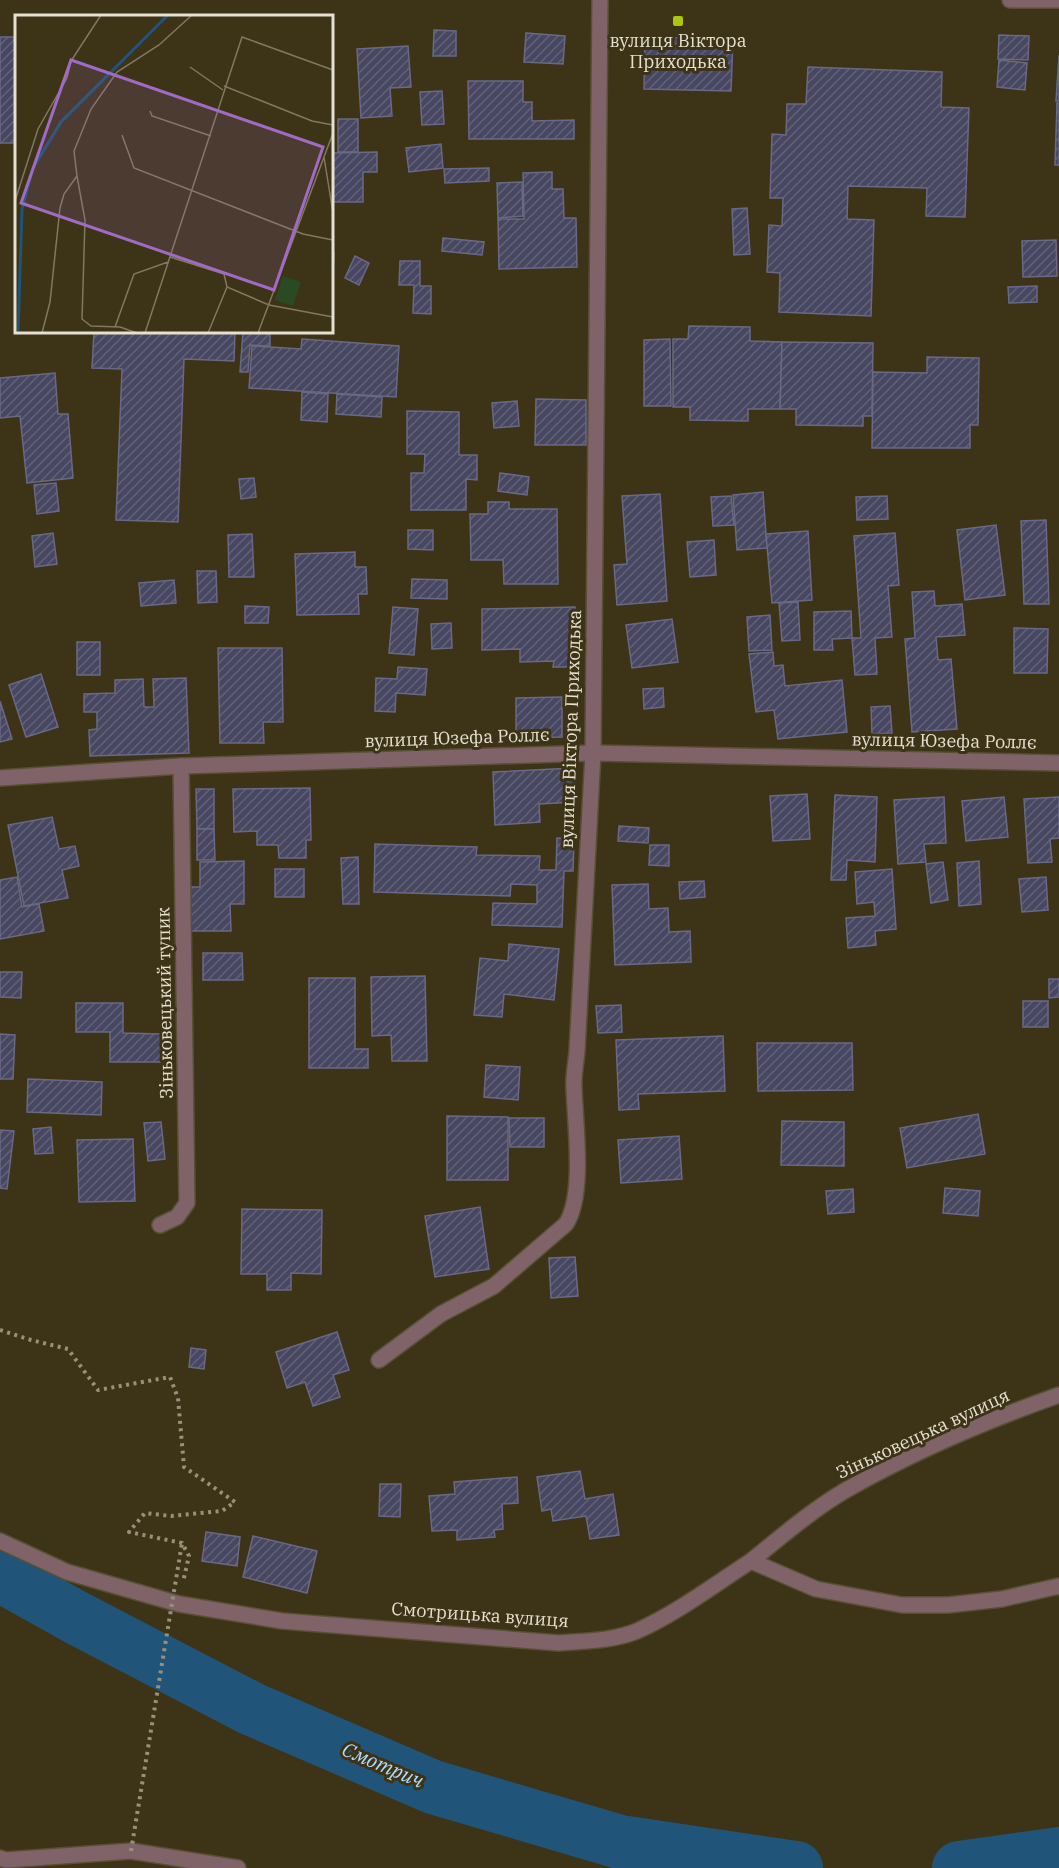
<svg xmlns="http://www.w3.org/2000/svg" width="1059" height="1868" font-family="'IBM Plex Serif',serif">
	<defs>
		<pattern id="building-hatch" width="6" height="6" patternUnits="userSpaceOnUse" patternTransform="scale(1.5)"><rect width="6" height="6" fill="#474762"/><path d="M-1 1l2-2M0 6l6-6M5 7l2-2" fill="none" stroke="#626177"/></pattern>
	</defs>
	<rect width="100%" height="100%" fill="#3d3317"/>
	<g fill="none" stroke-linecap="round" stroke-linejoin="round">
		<g stroke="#205478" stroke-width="54">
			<polyline points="0,1575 77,1618 252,1709 433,1787 620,1842 796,1868"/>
			<polyline points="959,1868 1059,1854"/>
		</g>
	</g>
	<g fill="url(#building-hatch)" stroke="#696987" stroke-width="1.5">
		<polygon points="434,30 456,31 456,56 433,56"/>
		<polygon points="526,33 565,36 563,64 524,62"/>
		<polygon points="999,35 1029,36 1028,60 998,59"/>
		<polygon points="0,37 16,37 16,162 16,143 0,143"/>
		<polygon points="645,37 733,39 731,91 644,89"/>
		<polygon points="408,46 411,87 390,88 392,116 361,118 357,49"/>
		<polygon points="1059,55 1059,101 1056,101"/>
		<polygon points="999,60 1027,63 1025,90 997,87"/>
		<polygon points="808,67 942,72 941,107 969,108 965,217 926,216 927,188 848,186 847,219 874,220 871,316 779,312 780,273 767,272 769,225 782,226 783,198 770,198 772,134 786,135 787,104 806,104"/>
		<polygon points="468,81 523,81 523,102 532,102 532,121 574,120 574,139 469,139"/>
		<polygon points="442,91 444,124 422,125 420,92"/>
		<polygon points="1057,103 1059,103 1059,165 1055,165"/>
		<rect x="338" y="119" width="20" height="33"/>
		<polygon points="441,144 443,168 409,172 406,148"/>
		<polygon points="377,152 377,172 363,172 363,202 332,202 332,153"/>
		<polygon points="489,168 489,181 445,183 444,169"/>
		<polygon points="552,172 552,189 563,189 564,218 576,218 577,267 499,269 498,219 524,219 523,173"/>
		<polygon points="522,182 523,216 498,218 497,183"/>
		<polygon points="747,208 750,254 734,255 732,209"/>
		<polygon points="443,238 484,242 482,255 442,251"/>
		<polygon points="1056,240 1057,276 1023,277 1022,241"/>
		<polygon points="332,253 334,253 333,271 332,271"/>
		<polygon points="355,256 369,263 359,285 345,278"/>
		<polygon points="400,261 420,261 420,286 431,286 431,314 413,313 414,285 399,285"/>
		<polygon points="1037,286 1037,302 1009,303 1008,287"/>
		<polygon points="689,326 750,327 750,341 782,342 780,409 748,409 748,421 690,420 690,407 673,407 673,339 688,339"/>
		<polygon points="94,332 235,332 234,361 184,359 178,522 116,520 122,369 92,368"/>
		<polygon points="243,332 270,332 270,346 250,345 248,372 240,372"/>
		<polygon points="302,339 399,346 396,397 249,388 252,346 301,349"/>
		<polygon points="670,339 671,406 644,406 644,340"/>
		<polygon points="782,342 873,343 872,416 863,416 863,426 796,425 796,409 780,409"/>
		<polygon points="927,357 979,358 978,425 970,425 970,448 872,448 873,372 927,373"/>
		<polygon points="55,373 58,414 68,414 73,478 27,483 20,416 0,418 0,378"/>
		<polygon points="302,392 328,394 327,422 301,420"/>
		<polygon points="337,394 382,397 381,417 336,414"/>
		<polygon points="536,399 586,400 586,445 535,445"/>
		<polygon points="517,401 519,426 494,428 492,403"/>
		<polygon points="407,411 459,412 459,455 477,455 477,480 466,479 466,510 411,510 411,473 424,473 425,454 407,454"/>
		<polygon points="500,473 529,477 527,495 498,491"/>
		<polygon points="254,478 256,497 241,499 239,479"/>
		<polygon points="56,483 59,511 37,514 34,485"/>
		<polygon points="763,492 767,548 737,550 733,495"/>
		<polygon points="660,494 667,601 617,605 614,565 627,564 622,496"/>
		<polygon points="731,496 734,525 713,526 711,497"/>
		<polygon points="887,496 888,519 857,520 856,497"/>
		<polygon points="488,502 509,502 509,509 557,509 558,584 504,584 503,560 471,560 470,514 488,514"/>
		<polygon points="1046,520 1049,604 1024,604 1021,521"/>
		<polygon points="996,525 1005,595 965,600 957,530"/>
		<polygon points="408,530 433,530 433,550 408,549"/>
		<polygon points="808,531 812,600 772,603 766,534"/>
		<polygon points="53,533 57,564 35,567 32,536"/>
		<polygon points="895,533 899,585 888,586 892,637 875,638 877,674 855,675 852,638 861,638 854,536"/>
		<polygon points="252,534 254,577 229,577 228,535"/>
		<polygon points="714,540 716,575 690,577 687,542"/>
		<polygon points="355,552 355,567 366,567 367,594 358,594 359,614 297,615 295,554"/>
		<polygon points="197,571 216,571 217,602 198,603"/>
		<polygon points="412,579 447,580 447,599 411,598"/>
		<polygon points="174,580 176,603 141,606 139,583"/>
		<polygon points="934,591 935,606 962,604 965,635 936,637 938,660 951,659 957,729 912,732 905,639 915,638 912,592"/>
		<polygon points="798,602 800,640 782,641 779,603"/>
		<polygon points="245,606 269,607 268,623 245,623"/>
		<polygon points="393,607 418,609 414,655 389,653"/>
		<polygon points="575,607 576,667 553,667 554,661 520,662 520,649 482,650 482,609"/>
		<polygon points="851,611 852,638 832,639 833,650 814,650 814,612"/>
		<polygon points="770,615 772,650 749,651 747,617"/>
		<polygon points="672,619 678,662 632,668 626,625"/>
		<polygon points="451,623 452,648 432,649 431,624"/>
		<polygon points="1014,628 1048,629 1047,673 1014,673"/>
		<rect x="77" y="642" width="23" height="33"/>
		<polygon points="218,648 282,648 283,722 263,722 264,743 220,743"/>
		<polygon points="773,652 774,666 783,665 785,686 842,680 847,732 778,739 774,710 756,712 749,654"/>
		<polygon points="398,667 427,669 425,695 396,693 395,712 375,711 376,678 397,679"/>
		<polygon points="41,674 58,727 26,737 9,685"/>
		<polygon points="186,678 189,753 90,756 89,730 97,729 97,712 84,712 84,694 115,693 115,680 143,679 144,707 154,707 153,679"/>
		<polygon points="663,688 664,707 644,709 643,689"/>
		<polygon points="562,697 562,737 516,738 516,698"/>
		<polygon points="0,701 12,739 0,742"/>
		<polygon points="890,706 892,733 872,734 871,707"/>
		<polygon points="574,768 575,802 539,804 540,822 495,825 493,772"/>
		<polygon points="310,788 311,840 306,840 306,858 279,858 278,845 257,845 257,831 234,832 233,789"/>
		<polygon points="196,789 214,789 214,829 197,829"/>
		<polygon points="807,794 810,839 773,841 770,796"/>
		<polygon points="835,795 877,797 875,862 847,860 846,880 831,880"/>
		<polygon points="944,797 946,843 924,844 926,862 898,864 894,800"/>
		<polygon points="1004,797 1008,837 966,841 962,801"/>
		<polygon points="1059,797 1059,838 1050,839 1052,862 1028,863 1024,799"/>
		<polygon points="52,817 59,849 75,846 79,866 62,870 68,898 24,906 8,825"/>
		<polygon points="619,826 649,828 648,843 618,841"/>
		<polygon points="197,829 214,829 215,860 197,860"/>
		<polygon points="557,838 574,839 573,871 564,871 562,927 492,925 493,903 537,904 537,885 511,884 510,896 374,892 375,844 477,847 476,855 540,856 539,870 556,870"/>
		<polygon points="650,845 669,845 669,866 649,865"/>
		<polygon points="358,857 359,904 343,904 341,858"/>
		<polygon points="244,861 244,904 230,904 231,931 189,931 188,887 200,887 200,862"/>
		<polygon points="979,861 981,904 959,906 957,863"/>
		<polygon points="943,862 948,900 931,903 926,864"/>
		<rect x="275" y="869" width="29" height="28"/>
		<polygon points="892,869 896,929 875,931 876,945 848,948 846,918 875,916 874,902 857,904 855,872"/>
		<polygon points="17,877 22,907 39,904 44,931 0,939 0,880"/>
		<polygon points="1046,877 1048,910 1022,912 1019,879"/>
		<polygon points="704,881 705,897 680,899 679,882"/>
		<polygon points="648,884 649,909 668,908 669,932 690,931 691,962 615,965 612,885"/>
		<polygon points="509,944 559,949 554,1000 504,994 502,1017 474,1015 480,958 508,961"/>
		<polygon points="203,953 242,953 243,980 203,980"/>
		<polygon points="0,972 22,972 21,998 0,997"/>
		<polygon points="425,976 427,1061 392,1061 391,1035 372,1036 371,977"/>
		<polygon points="309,978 355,978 355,1049 368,1049 368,1068 309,1068"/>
		<polygon points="1049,979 1059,979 1059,997 1049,998"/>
		<rect x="1023" y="1001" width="25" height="26"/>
		<polygon points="76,1003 123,1003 123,1033 161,1034 161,1062 110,1062 110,1032 76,1032"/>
		<polygon points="621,1005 622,1032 598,1033 596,1006"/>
		<polygon points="0,1034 15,1035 13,1079 0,1079"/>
		<polygon points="723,1036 725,1091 638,1094 639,1109 619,1110 616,1040"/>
		<polygon points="757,1043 852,1043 853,1090 758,1091"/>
		<polygon points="486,1065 520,1067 518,1100 484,1097"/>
		<polygon points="28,1079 102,1082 101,1115 27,1112"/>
		<polygon points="978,1114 985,1154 907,1168 900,1128"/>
		<polygon points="447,1116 508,1117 508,1180 447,1180"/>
		<polygon points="509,1118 544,1118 544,1147 510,1147"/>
		<polygon points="782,1121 844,1122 844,1166 781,1165"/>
		<polygon points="161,1122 165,1159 148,1161 144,1123"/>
		<polygon points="51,1127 53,1153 35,1154 33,1129"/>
		<polygon points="0,1130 14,1131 7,1189 0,1188"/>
		<polygon points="679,1136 682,1179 621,1183 618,1140"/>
		<polygon points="133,1139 135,1201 79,1202 77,1140"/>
		<polygon points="945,1188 980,1191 978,1216 943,1213"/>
		<polygon points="853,1189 854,1212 828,1214 826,1191"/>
		<polygon points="480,1207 489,1269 435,1277 425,1216"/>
		<polygon points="242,1209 322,1210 321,1274 291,1273 291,1290 267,1290 267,1274 241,1274"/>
		<polygon points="575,1257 578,1296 551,1298 549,1258"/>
		<polygon points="337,1332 349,1370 333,1375 340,1397 313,1406 305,1382 287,1388 276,1352"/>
		<polygon points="191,1348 206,1350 204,1369 189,1367"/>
		<polygon points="580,1471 585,1499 613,1494 619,1535 590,1539 586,1516 553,1521 551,1509 542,1511 537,1477"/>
		<polygon points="517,1477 518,1503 502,1504 503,1529 494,1530 495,1537 457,1540 457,1530 432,1531 429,1496 455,1494 454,1482"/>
		<polygon points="380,1484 401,1484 400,1517 379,1516"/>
		<polygon points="206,1532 240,1537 237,1566 202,1561"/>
		<polygon points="253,1536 317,1551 307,1593 243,1577"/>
	</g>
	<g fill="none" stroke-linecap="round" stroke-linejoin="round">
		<g stroke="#584f35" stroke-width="18">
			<g id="minor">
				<polyline points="1010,0 1059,0"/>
				<polyline points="0,778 181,766 593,753 1059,763"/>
				<polyline points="160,1225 177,1217 187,1203 181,766"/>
				<path d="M 379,1360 L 441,1314 L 494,1286 L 566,1224 C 585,1195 575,1123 574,1088 C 573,1076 576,1063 577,1051 L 593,753 L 600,0"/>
				<path d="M 0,1541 L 67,1572 L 179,1604 L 282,1621 L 559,1643 C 584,1641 613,1641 637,1631 C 677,1613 714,1585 751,1561 L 816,1589 L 902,1605 L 948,1605 L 1002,1599 L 1059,1586"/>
				<path d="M 751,1561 C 782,1536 812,1510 846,1490 C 911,1453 988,1420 1059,1395"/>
				<polyline points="0,1858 6,1860 131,1851 238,1868"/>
			</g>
		</g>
		<polyline stroke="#98907a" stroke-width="4" stroke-dasharray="3 4.5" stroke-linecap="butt" points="0,1330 31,1340 68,1349 98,1390 170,1377 178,1398 184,1467 235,1502 222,1511 171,1516 145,1513 129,1532 182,1543 189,1556 183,1582"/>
		<use href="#minor" stroke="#7f6369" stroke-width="15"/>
		<polyline stroke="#98907a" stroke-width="4" stroke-dasharray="3 4.5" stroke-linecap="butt" points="131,1851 182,1543"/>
	</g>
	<rect fill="#adc60e" stroke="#3d3317" stroke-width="2" x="672" y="15" width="12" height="12" rx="3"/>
	<g text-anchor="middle" stroke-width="6" stroke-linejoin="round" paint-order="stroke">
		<g font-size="18" fill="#e6e0d0" stroke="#3d3317">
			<text x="678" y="47">вулиця Віктора<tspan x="678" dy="21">Приходька</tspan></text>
		</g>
		<g font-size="18" fill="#e6e0d0" stroke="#3d3317">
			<text transform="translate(571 729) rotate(-88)" y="6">вулиця Віктора Приходька</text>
			<text transform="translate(457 738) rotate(-2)" y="6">вулиця Юзефа Роллє</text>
			<text transform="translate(944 741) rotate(1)" y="6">вулиця Юзефа Роллє</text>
			<text transform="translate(165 1003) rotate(-91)" y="6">Зіньковецький тупик</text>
			<text transform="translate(923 1434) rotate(-25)" y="6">Зіньковецька вулиця</text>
			<text transform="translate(480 1615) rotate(4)" y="6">Смотрицька вулиця</text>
		</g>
		<g font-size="20" font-style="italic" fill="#afdbfd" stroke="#3d3317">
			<text transform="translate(383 1765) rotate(23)" y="7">Смотрич</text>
		</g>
	</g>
	<g transform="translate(15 15)">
		<rect width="318" height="318" fill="#3d3317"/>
		<path d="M 268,261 L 286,267 L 278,291 L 260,285 Z" fill="#294a23"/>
		<path fill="none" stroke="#205478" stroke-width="3" d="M 3,318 L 7,194 L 18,153 L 46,107 L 153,0"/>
		<path fill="none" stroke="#817861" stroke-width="1.5" d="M 175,52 L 208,75M 209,71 L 297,106 L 318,110M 135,96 L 137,101 L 196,121M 107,120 L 119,153 L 288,219 L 318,225M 309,142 L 318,198M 62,161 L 70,205 L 67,304 L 76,311 L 105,312 L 122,318M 0,186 L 23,114 L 52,63 L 56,46 L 86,0M 155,242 L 209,259 L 212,272 L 254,290 L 318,302M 100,312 L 119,259 L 153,247M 27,318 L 35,287 L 45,193 L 49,179 L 62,161 L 59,136 L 76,94 L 102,57 L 144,30 L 177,0M 130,318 L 227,22 L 318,55M 193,318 L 212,272M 243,318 L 318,118"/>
		<path fill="#a06bc5" fill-opacity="0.15" stroke="#a06bc5" stroke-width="3" d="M 56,45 L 308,132 L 259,275 L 6,188 Z"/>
		<rect width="318" height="318" fill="none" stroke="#e6e0d0" stroke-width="3"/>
	</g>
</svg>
